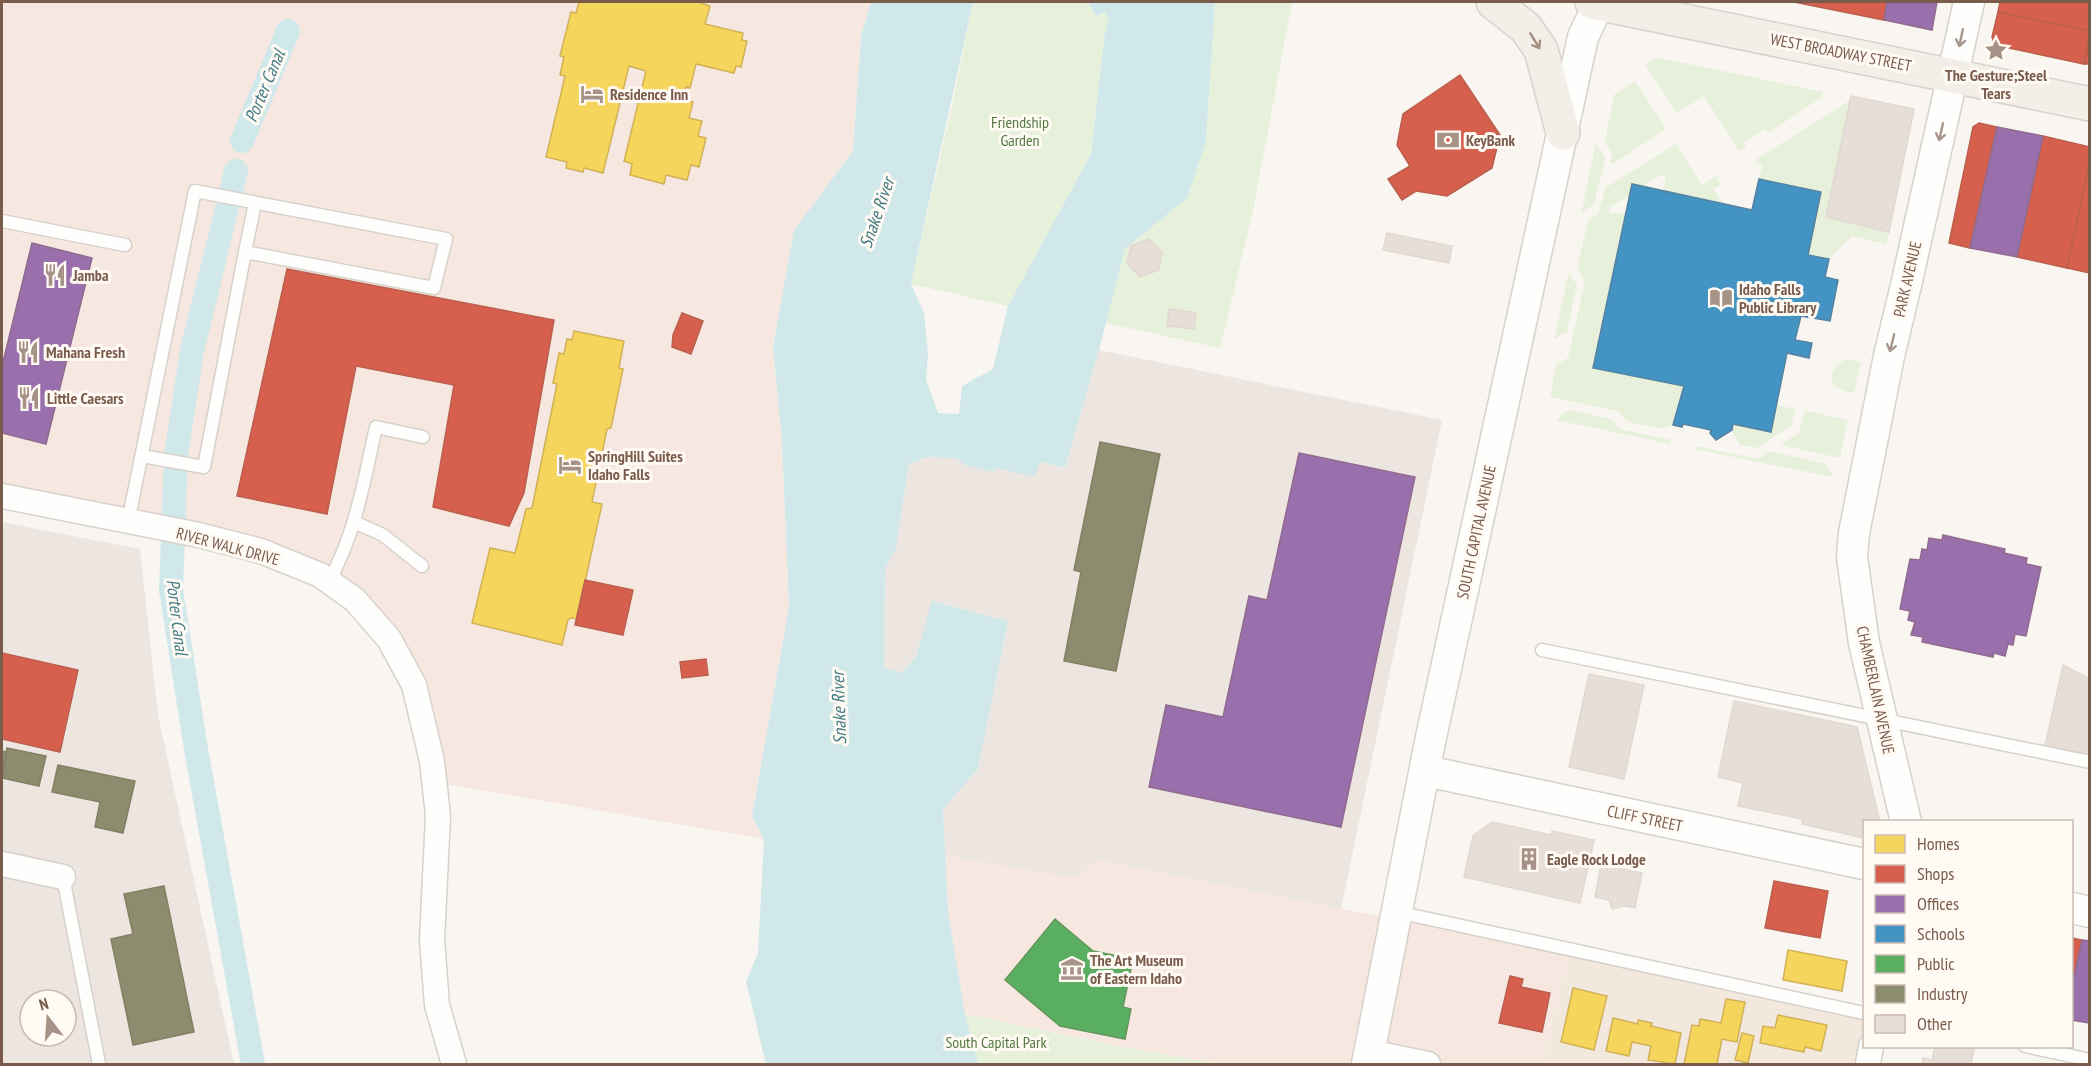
<svg xmlns="http://www.w3.org/2000/svg" width="2091" height="1066" font-family="'PT Sans Narrow',sans-serif">
	<rect width="100%" height="100%" fill="#f9f5f0"/>
	<polygon fill="#f2e8de" points="1569,950 1864,1013 1864,1046 1868,1064 1541,1064"/>
	<g fill="#f6e8e1">
		<polygon points="2,2 871,2 861,36 853,151 794,230 773,347 782,442 789,607 752,815 764,839 434,782 414,685 320,575 2,493"/>
		<polygon points="945,856 1076,878 1098,860 1341,909 1569,950 1541,1064 1223,1064 1133,1049 965,1014 948,912"/>
	</g>
	<g fill="#ede5e0" fill-rule="evenodd">
		<polygon points="1099,350 1442,420 1341,909 1098,860 1076,878 945,856 943,809 978,769 1008,621 933,601 916,656 902,673 884,668 885,569 896,548 909,464 927,457 956,458 965,465 995,468 1034,477 1040,462 1065,468"/>
		<path d="M 2,522 L 140,549 L 158,715 L 234,1064 L 2,1064 ZM 30,1000 L 66,1000 L 66,1036 L 30,1036 Z"/>
	</g>
	<g fill="#e7f0db">
		<polygon points="973,2 1088,2 1096,16 1104,12 1109,19 1105,32 1091,154 1008,306 911,284 954,97"/>
		<polygon points="1215,2 1292,2 1253,211 1220,348 1105,323 1125,249 1187,198 1206,141"/>
		<polygon points="1655,57 1823,92 1822,97 1768,133 1765,129 1744,143 1746,147 1739,151 1704,96 1677,113 1645,65 1654,60"/>
		<polygon points="1635,81 1666,129 1614,163 1610,163 1612,153 1605,141 1614,95"/>
		<polygon points="1851,100 1826,217 1889,232 1886,244 1852,236 1829,259 1808,255 1821,192 1759,179 1763,165 1757,163 1755,160"/>
		<polygon points="1596,143 1605,158 1594,204 1581,214"/>
		<polygon points="1676,144 1702,185 1716,176 1721,185 1714,189 1711,186 1723,203 1663,191 1666,176 1661,175 1643,186 1632,184 1630,195 1610,207 1609,212 1625,215 1593,367 1684,386 1673,425 1662,429 1628,422 1618,411 1550,397 1556,365 1568,358 1585,281 1577,268 1588,221 1599,213 1605,188"/>
		<polygon points="1569,273 1577,285 1567,332 1554,339"/>
		<path d="M 1849,359 L 1861,362 L 1854,393 C 1849,392 1843,391 1839,389 C 1824,379 1835,361 1849,359 Z"/>
		<polygon points="1777,405 1795,409 1791,426 1757,448 1740,445 1732,430 1733,424 1771,432"/>
		<polygon points="1568,410 1611,419 1620,429 1671,440 1670,444 1556,420"/>
		<polygon points="1805,411 1848,420 1840,458 1781,445 1799,433"/>
		<polygon points="1696,446 1758,459 1769,451 1826,464 1834,476 1827,476 1695,449"/>
		<polygon points="965,1014 1133,1049 1223,1064 978,1064"/>
	</g>
	<polygon fill="#d0e8ea" points="871,2 973,2 911,284 924,313 928,355 926,380 938,413 959,414 962,386 993,369 1008,306 1091,154 1105,32 1109,19 1104,12 1096,16 1088,2 1215,2 1206,141 1187,198 1125,249 1099,350 1065,468 1040,462 1035,477 995,468 993,472 965,465 956,458 927,457 909,464 896,548 885,569 884,668 902,673 916,656 932,601 1008,621 978,769 943,809 948,912 965,1014 978,1064 766,1064 746,982 758,953 764,839 752,816 789,607 782,442 773,347 794,230 853,151 861,36"/>
	<g fill="#f6d55c" stroke="#d1b158" stroke-width="1.5">
		<polygon points="579,2 698,2 710,6 705,24 743,33 742,40 747,41 741,67 736,66 734,73 696,64 690,88 686,87 683,99 693,102 689,118 702,121 698,136 706,138 699,167 691,165 687,180 666,175 664,184 630,175 632,164 624,161 646,71 629,66 603,173 584,168 583,172 566,168 567,162 546,157 565,76 560,75 564,57 560,56 571,12 576,13"/>
		<polygon points="574,331 624,341 619,368 623,369 611,428 607,429 592,502 602,504 577,619 571,618 568,620 562,645 472,623 490,548 515,553 526,509 532,508 557,384 553,383 559,353 564,354 567,339 572,340"/>
		<polygon points="1788,950 1847,961 1842,991 1783,980"/>
		<polygon points="1573,988 1607,996 1594,1050 1561,1042"/>
		<polygon points="1726,999 1745,1002 1737,1042 1722,1039 1717,1064 1684,1064 1692,1025 1699,1026 1700,1019 1721,1023"/>
		<polygon points="1778,1015 1827,1025 1821,1051 1805,1047 1804,1052 1760,1043 1763,1026 1775,1028"/>
		<polygon points="1613,1018 1638,1024 1638,1020 1652,1023 1651,1026 1681,1033 1675,1064 1648,1060 1651,1046 1632,1042 1629,1056 1606,1051"/>
		<polygon points="1742,1033 1754,1036 1748,1063 1735,1060"/>
	</g>
	<g fill="#d6604d" stroke="#ba5f4d" stroke-width="1.5">
		<polygon points="1794,2 1887,2 1884,20"/>
		<polygon points="2000,2 2090,2 2090,31 1998,12"/>
		<polygon points="1998,12 2090,31 2084,64 1995,45 1992,37"/>
		<polygon points="2090,38 2090,64 2084,64"/>
		<polygon points="1460,75 1500,135 1492,168 1447,196 1416,191 1402,200 1388,179 1410,166 1397,145 1403,114"/>
		<polygon points="1979,123 1997,127 1970,248 1949,243 1973,127"/>
		<polygon points="2043,136 2090,147 2090,161 2067,268 2017,257"/>
		<polygon points="2090,161 2090,273 2067,268"/>
		<polygon points="287,269 554,320 524,493 509,526 433,507 454,385 356,366 327,514 237,496"/>
		<polygon points="682,313 703,321 691,354 672,347 673,335"/>
		<polygon points="585,580 633,590 623,635 575,625"/>
		<polygon points="2,653 78,670 60,752 2,739"/>
		<polygon points="706,659 708,675 682,678 680,662"/>
		<polygon points="1774,881 1828,891 1820,938 1765,928"/>
		<polygon points="2072,938 2082,940 2072,986"/>
		<polygon points="1510,976 1523,979 1521,987 1550,993 1542,1032 1499,1023"/>
	</g>
	<g fill="#9970ab" stroke="#906a8f" stroke-width="1.5">
		<polygon points="1887,2 1937,2 1932,30 1884,20"/>
		<polygon points="1997,127 2043,136 2017,257 1970,248"/>
		<polygon points="32,243 92,258 46,444 2,433 2,366"/>
		<polygon points="1299,453 1415,477 1341,827 1149,787 1166,705 1223,717 1249,596 1267,600"/>
		<polygon points="1943,535 2005,549 2004,553 2027,558 2026,564 2041,567 2026,636 2015,634 2013,645 2008,644 2005,656 1994,653 1993,657 1922,642 1923,637 1911,635 1915,622 1908,620 1910,611 1900,609 1910,559 1920,560 1922,549 1927,550 1929,538 1942,540"/>
		<polygon points="2082,940 2090,941 2090,1023 2072,1020 2072,986"/>
	</g>
	<polygon fill="#4393c3" stroke="#5482a0" stroke-width="1.5" points="1759,179 1821,192 1808,255 1829,259 1825,277 1838,280 1830,321 1801,316 1795,340 1812,343 1809,358 1787,353 1771,432 1733,424 1732,430 1716,440 1710,433 1711,430 1683,424 1682,427 1673,425 1684,386 1593,368 1632,184 1752,210"/>
	<polygon fill="#5aae61" stroke="#64955b" stroke-width="1.5" points="1055,919 1093,951 1133,959 1123,1007 1131,1009 1125,1039 1060,1026 1005,980"/>
	<g fill="#8c8c6e" stroke="#877e64" stroke-width="1.5">
		<polygon points="1100,442 1160,454 1116,671 1064,661 1081,572 1074,570"/>
		<polygon points="7,748 46,756 39,786 2,778"/>
		<polygon points="2,751 7,752 2,776"/>
		<polygon points="58,765 135,781 123,833 95,827 100,802 52,792"/>
		<polygon points="164,886 194,1032 133,1045 111,939 133,934 124,894"/>
	</g>
	<g fill="none" stroke-linecap="round" stroke-linejoin="round">
		<g stroke="#d0e8ea" stroke-width="24">
			<polyline points="242,141 288,31"/>
			<polyline points="236,171 192,351 176,455 171,590 196,749 253,1064"/>
		</g>
	</g>
	<g fill="#e6ded7" stroke="#e2d8d2" stroke-width="1.5">
		<polygon points="1851,96 1914,109 1889,232 1826,217"/>
		<polygon points="1387,233 1452,246 1449,263 1383,250"/>
		<polygon points="1149,239 1162,252 1159,270 1140,277 1127,263 1131,246"/>
		<polygon points="1169,309 1196,313 1194,329 1167,326"/>
		<polygon points="2063,665 2090,679 2090,756 2045,746"/>
		<polygon points="1589,674 1644,685 1624,779 1569,767"/>
		<polygon points="1734,701 1857,727 1880,822 1864,822 1864,838 1802,824 1803,819 1738,806 1743,783 1718,777"/>
		<polygon points="1492,822 1552,835 1552,831 1594,840 1580,903 1464,877 1473,836"/>
		<polygon points="1602,859 1618,862 1617,868 1642,873 1635,908 1624,906 1612,909 1609,900 1595,897"/>
		<polygon points="1935,1046 1975,1046 1971,1064 1922,1064 1923,1058 1932,1060"/>
	</g>
	<g fill="none" stroke-linecap="round" stroke-linejoin="round">
		<g stroke="#d7d1cb" stroke-width="15">
			<g id="service">
				<polyline points="2,221 125,245"/>
				<polyline points="245,252 255,203"/>
				<polyline points="128,522 195,191 446,239 434,288 245,252 204,467 142,456"/>
				<polyline points="354,522 383,535 422,566"/>
				<path d="M 329,581 C 356,533 364,480 376,427 L 423,437"/>
				<polyline points="1542,650 2090,762"/>
				<polyline points="63,877 99,1064"/>
				<polyline points="1397,912 1864,1013"/>
				<polyline points="2025,1046 2090,1060"/>
			</g>
		</g>
		<g stroke="#d7d1cb" stroke-width="27">
			<g id="minor">
				<polyline points="2,496 199,535 261,551 320,575 355,600 389,639 414,685 432,761 438,816 432,940 437,1005 454,1064"/>
				<polyline points="2,864 63,877"/>
				<polyline points="1370,1052 1428,1064"/>
				<polyline points="1868,1064 1871,1046"/>
			</g>
		</g>
		<g stroke="#d7d1cb" stroke-width="33">
			<g id="tertiary">
				<polyline points="1426,771 1864,864"/>
				<polyline points="1906,822 1864,643 1852,557 1854,533 1889,356 1907,281 1969,2"/>
				<polyline points="2072,908 2090,912"/>
				<polyline points="1367,1064 1430,742 1583,37 1599,3"/>
			</g>
		</g>
		<g stroke="#dad1cc" stroke-width="36">
			<g id="primary">
				<polyline points="1493,2 1526,28 1541,50 1563,133"/>
				<polyline points="1592,2 2090,104"/>
			</g>
		</g>
		<use href="#service" stroke="#fefefd" stroke-width="12"/>
		<use href="#minor" stroke="#fefefd" stroke-width="24"/>
		<use href="#tertiary" stroke="#fefefd" stroke-width="30"/>
		<use href="#primary" stroke="#f3eee8" stroke-width="33"/>
	</g>
	<defs><path id="oneway-shaft" d="M-6 0H5M1.5-3L5.5 0L1.5 3" fill="none" stroke-width="1.6" stroke-linecap="round" stroke-linejoin="round" transform="scale(1.5)"/></defs>
	<g stroke="#a8958b">
		<use href="#oneway-shaft" transform="translate(1961 38) rotate(102)"/>
		<use href="#oneway-shaft" transform="translate(1941 132) rotate(103)"/>
		<use href="#oneway-shaft" transform="translate(1892 343) rotate(104)"/>
	</g>
	<use stroke="#a48f83" href="#oneway-shaft" transform="translate(1535 41) rotate(59)"/>
	<defs>
		<g id="sight-bare" transform="scale(1.8)"><path d="M0-6L1.8-2.2L6-1.7L2.9 1.2L3.7 5.4L0 3.3L-3.7 5.4L-2.9 1.2L-6-1.7L-1.8-2.2Z" fill="#a69286" stroke="#fffaf3" stroke-width="2.5" paint-order="stroke"/></g>
		<g id="hotel-bare" transform="scale(1.8)"><path d="M-6-4.5h1.5V1H6V5H4.5V3h-9V5H-6ZM-4 0a1.8 1.8 0 1 1 3.6 0ZM.5 0V-2.5h3Q6-2.5 6 0Z" fill="#a69286" stroke="#fffaf3" stroke-width="2.5" paint-order="stroke"/></g>
		<g id="bank-bare" transform="scale(1.8)"><path d="M-6-4H6V4H-6ZM0-2.3a2.3 2.3 0 1 0 0 4.6a2.3 2.3 0 1 0 0-4.6Z" fill="#a69286" stroke="#fffaf3" stroke-width="2.5" paint-order="stroke"/></g>
		<g id="restaurant-bare" transform="scale(1.8)"><path d="M-5-6h1v4h1v-4h1v4h1v-4h1v5L-1.5 .5V6h-2V.5L-5-1ZM5-6V6H3V1.5H1.5Q1.5-4 5-6Z" fill="#a69286" stroke="#fffaf3" stroke-width="2.5" paint-order="stroke"/></g>
		<g id="library-bare" transform="scale(1.8)"><path d="M-6-4Q-3-5.5-.7-3.5V5Q-3 3-6 4ZM6-4Q3-5.5 .7-3.5V5Q3 3 6 4Z" fill="#a69286" stroke="#fffaf3" stroke-width="2.5" paint-order="stroke"/></g>
		<g id="building-bare" transform="scale(1.8)"><path d="M-4-6H4V6H1V3H-1V6H-4ZM-2.5-4.3h1.7v1.8h-1.7ZM.8-4.3h1.7v1.8H.8ZM-2.5-1h1.7V.8h-1.7ZM.8-1h1.7V.8H.8Z" fill="#a69286" stroke="#fffaf3" stroke-width="2.5" paint-order="stroke"/></g>
		<g id="museum-bare" transform="scale(1.8)"><path d="M0-6L6-3V-2H-6V-3ZM-5-1h2V3h-2ZM-1-1h2V3h-2ZM3-1h2V3H3ZM-6 4H6V6H-6Z" fill="#a69286" stroke="#fffaf3" stroke-width="2.5" paint-order="stroke"/></g>
	</defs>
	<g fill-rule="evenodd">
		<use href="#sight-bare" x="1996" y="50"/>
		<use href="#hotel-bare" x="592" y="94"/>
		<use href="#bank-bare" x="1448" y="140"/>
		<use href="#restaurant-bare" x="55" y="275"/>
		<use href="#library-bare" x="1721" y="298"/>
		<use href="#restaurant-bare" x="28" y="352"/>
		<use href="#restaurant-bare" x="29" y="398"/>
		<use href="#hotel-bare" x="570" y="465"/>
		<use href="#building-bare" x="1529" y="859"/>
		<use href="#museum-bare" x="1072" y="969"/>
	</g>
	<g text-anchor="middle" stroke-width="6" stroke-linejoin="round" paint-order="stroke">
		<g font-size="16" fill="#7a5c4d" stroke="#fffaf3">
			<text transform="translate(1841 52) rotate(11)" y="6">WEST BROADWAY STREET</text>
			<text transform="translate(1907 279) rotate(-77)" y="6">PARK AVENUE</text>
			<text transform="translate(1476 532) rotate(-78)" y="6">SOUTH CAPITAL AVENUE</text>
			<text transform="translate(228 546) rotate(15)" y="6">RIVER WALK DRIVE</text>
			<text transform="translate(1876 690) rotate(78)" y="6">CHAMBERLAIN AVENUE</text>
			<text transform="translate(1645 818) rotate(12)" y="6">CLIFF STREET</text>
		</g>
		<g font-size="16" font-weight="bold" fill="#7a5c4d" stroke="#fffaf3" text-anchor="start">
			<text x="1996" y="81" text-anchor="middle">The Gesture;Steel<tspan x="1996" dy="18">Tears</tspan></text>
			<text x="610" y="100">Residence Inn</text>
			<text x="1466" y="146">KeyBank</text>
			<text x="73" y="281">Jamba</text>
			<text x="1739" y="295">Idaho Falls<tspan x="1739" dy="18">Public Library</tspan></text>
			<text x="46" y="358">Mahana Fresh</text>
			<text x="47" y="404">Little Caesars</text>
			<text x="588" y="462">SpringHill Suites<tspan x="588" dy="18">Idaho Falls</tspan></text>
			<text x="1547" y="865">Eagle Rock Lodge</text>
			<text x="1090" y="966">The Art Museum<tspan x="1090" dy="18">of Eastern Idaho</tspan></text>
		</g>
		<g font-size="16" fill="#537a41" stroke="#fffaf3">
			<text x="1020" y="128">Friendship<tspan x="1020" dy="18">Garden</tspan></text>
			<text x="996" y="1048">South Capital Park</text>
		</g>
		<g font-size="18" font-style="italic" fill="#437c86" stroke="#fffaf3">
			<text transform="translate(265 86) rotate(-67)" y="6">Porter Canal</text>
			<text transform="translate(877 213) rotate(-71)" y="6">Snake River</text>
			<text transform="translate(177 617) rotate(83)" y="6">Porter Canal</text>
			<text transform="translate(839 708) rotate(-92)" y="6">Snake River</text>
		</g>
	</g>
	<rect width="2091" height="1066" fill="none" stroke="#7a5c4d" stroke-width="6"/>
	<rect x="1863" y="820" width="210" height="228" fill="#fffaf3" stroke="#cabbb1" stroke-width="1.5"/>
	<rect x="1875" y="835" width="30" height="18" fill="#f6d55c" stroke="#cabbb1" stroke-width="1.5"/>
	<text x="1917" y="850" font-size="18" fill="#7a5c4d">Homes</text>
	<rect x="1875" y="865" width="30" height="18" fill="#d6604d" stroke="#cabbb1" stroke-width="1.5"/>
	<text x="1917" y="880" font-size="18" fill="#7a5c4d">Shops</text>
	<rect x="1875" y="895" width="30" height="18" fill="#9970ab" stroke="#cabbb1" stroke-width="1.5"/>
	<text x="1917" y="910" font-size="18" fill="#7a5c4d">Offices</text>
	<rect x="1875" y="925" width="30" height="18" fill="#4393c3" stroke="#cabbb1" stroke-width="1.5"/>
	<text x="1917" y="940" font-size="18" fill="#7a5c4d">Schools</text>
	<rect x="1875" y="955" width="30" height="18" fill="#5aae61" stroke="#cabbb1" stroke-width="1.5"/>
	<text x="1917" y="970" font-size="18" fill="#7a5c4d">Public</text>
	<rect x="1875" y="985" width="30" height="18" fill="#8c8c6e" stroke="#cabbb1" stroke-width="1.5"/>
	<text x="1917" y="1000" font-size="18" fill="#7a5c4d">Industry</text>
	<rect x="1875" y="1015" width="30" height="18" fill="#e6ded7" stroke="#cabbb1" stroke-width="1.5"/>
	<text x="1917" y="1030" font-size="18" fill="#7a5c4d">Other</text>
	<g transform="translate(48 1018) rotate(343)"><circle r="28" fill="#fffaf3" stroke="#cabbb1" stroke-width="1.5"/>
	<path d="M0-4.5L10 22L0 15L-10 22Z" fill="#a69286"/>
	<text y="-9" font-size="16" font-weight="bold" text-anchor="middle" fill="#7a5c4d">N</text>
	</g>
</svg>
